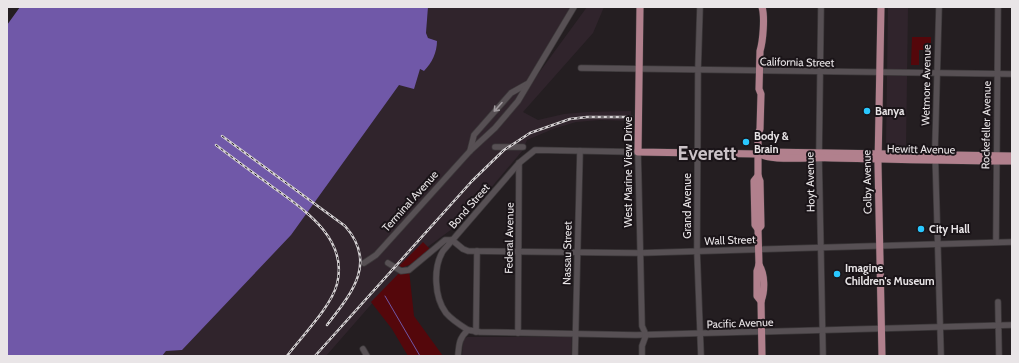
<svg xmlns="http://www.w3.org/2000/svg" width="1019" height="363" font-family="Cabin,sans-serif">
	<rect width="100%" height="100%" fill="#241e21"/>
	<g fill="#30242c">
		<polygon points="428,7 571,7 522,96 587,7 604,7 593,33 523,112 538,120 564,114 587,112 631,111 631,121 600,120 576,122 553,129 527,140 523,150 484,196 452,229 418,254 382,292 326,356 162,356 166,351 182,349 285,28 424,71 437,41 428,38 426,33"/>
		<polygon points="888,7 908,7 906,148 887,148 886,146"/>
		<polygon points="467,337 572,337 571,356 462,356 463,341"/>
	</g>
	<g fill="#54070b">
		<polygon points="912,37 931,37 931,50 919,50 919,65 911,65"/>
		<path d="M 423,242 L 430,249 C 422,256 409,269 398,267 Z"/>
		<polygon points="409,270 414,316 443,356 408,356 392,329 371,302 401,271"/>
	</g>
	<path fill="#7058a8" d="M 20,7 L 428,7 L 426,33 L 428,38 L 437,41 C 437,52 432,63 424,71 L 420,69 L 414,89 L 399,85 L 291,235 L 182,350 L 166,351 L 162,356 L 7,356 L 7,25 Z"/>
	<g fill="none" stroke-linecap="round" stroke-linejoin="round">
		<polyline stroke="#7058a8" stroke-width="1" points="385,296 420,356"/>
		<g stroke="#3d393b" stroke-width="7">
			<g id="minor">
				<polyline points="700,7 698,70 697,251 701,356"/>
				<polyline points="821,7 819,158 823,356"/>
				<polyline points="939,7 935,149 941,356"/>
				<polyline points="581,68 1012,74"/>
				<polyline points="495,147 523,147"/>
				<polyline points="470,151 474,135 511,93 527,84"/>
				<polyline points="452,240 463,249 468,251 639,253 1012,242"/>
				<polyline points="996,242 998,7"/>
				<polyline points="364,263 376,255 470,151 495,128 518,101 574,7"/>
				<polyline points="388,263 401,271 409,270 445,240 452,240"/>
				<polyline points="998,302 999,356"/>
				<polyline points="468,330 480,332 636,335 1012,325"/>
				<polyline points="476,332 477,251"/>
				<polyline points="518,333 519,163"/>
				<polyline points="363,349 367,356"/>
				<path d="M 458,356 C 459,344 459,338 468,330 C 460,325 452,320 446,313 C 434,297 433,267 443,251 L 519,163 L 535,150 L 638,152 L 642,326 L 646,335"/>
				<polyline points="575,356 580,151"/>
				<polyline points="642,356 642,346 646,335"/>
			</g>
		</g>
		<g stroke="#3d393b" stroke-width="8">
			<g id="major">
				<polyline points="640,7 638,152 758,154 766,152 1012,156"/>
				<polyline points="881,7 878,164 882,356"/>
				<path d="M 762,155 C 778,161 814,157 832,158 C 892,159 952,161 1012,161"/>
				<polyline points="758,176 754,181 755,225 758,229 759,265 757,271 757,296 761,301"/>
				<path d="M 758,229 L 761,226 L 760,181 L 758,176 L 758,134 L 760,129 L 761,94 L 759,89 L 760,51 C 763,41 765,17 762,7"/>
				<path d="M 759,265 C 765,274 765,291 761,301 L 762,356"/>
			</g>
		</g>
		<use href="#minor" stroke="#575054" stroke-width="5.5"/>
		<use href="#major" stroke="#b1808d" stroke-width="7"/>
		<g stroke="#d5d1d3" stroke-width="2.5">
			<g id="rail">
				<path d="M 222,136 L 345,226 C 378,263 351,294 327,325"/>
				<path d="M 216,145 C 234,159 252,172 270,185 C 301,208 349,237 337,284 C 331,307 302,336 287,356"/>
				<polyline points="315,356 472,181 504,150 530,133 570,119 587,117 632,117"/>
			</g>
		</g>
		<use href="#rail" stroke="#1a1418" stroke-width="1" stroke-dasharray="3" stroke-linecap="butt"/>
	</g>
	<defs><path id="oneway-shaft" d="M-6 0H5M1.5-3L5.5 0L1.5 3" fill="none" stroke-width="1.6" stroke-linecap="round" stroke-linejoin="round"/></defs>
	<use stroke="#a09a9e" href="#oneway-shaft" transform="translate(498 107) rotate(132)"/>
	<g fill="#29c8ff" stroke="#1a1418" stroke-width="1.5">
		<circle cx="867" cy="111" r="4"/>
		<circle cx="746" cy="142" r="4"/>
		<circle cx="921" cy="229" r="4"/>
		<circle cx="837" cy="274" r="4"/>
	</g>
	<g text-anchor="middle" stroke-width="4" stroke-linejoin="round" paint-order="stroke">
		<g font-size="11" fill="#e9e5e7" stroke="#1a1418">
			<text transform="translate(797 62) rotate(1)" y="4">California Street</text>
			<text transform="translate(926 85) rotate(-89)" y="4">Wetmore Avenue</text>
			<text transform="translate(986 125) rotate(-89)" y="4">Rockefeller Avenue</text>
			<text transform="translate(921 149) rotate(1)" y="4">Hewitt Avenue</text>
			<text transform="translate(628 172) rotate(-90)" y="4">West Marine View Drive</text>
			<text transform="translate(810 182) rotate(-91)" y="4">Hoyt Avenue</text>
			<text transform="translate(867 182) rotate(-91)" y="4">Colby Avenue</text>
			<text transform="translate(410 201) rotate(-48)" y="4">Terminal Avenue</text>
			<text transform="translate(469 206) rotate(-49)" y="4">Bond Street</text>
			<text transform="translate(687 206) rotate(-90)" y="4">Grand Avenue</text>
			<text transform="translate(509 238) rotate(-89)" y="4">Federal Avenue</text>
			<text transform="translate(730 240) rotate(-2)" y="4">Wall Street</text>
			<text transform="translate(567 253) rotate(-89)" y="4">Nassau Street</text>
			<text transform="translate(740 323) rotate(-2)" y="4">Pacific Avenue</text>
		</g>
		<g font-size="11" font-weight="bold" fill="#e9e5e7" stroke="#1a1418" text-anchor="start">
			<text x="875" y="115">Banya</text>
			<text x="754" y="140">Body &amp;<tspan x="754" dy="13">Brain</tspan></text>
			<text x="929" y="233">City Hall</text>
			<text x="845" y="272">Imagine<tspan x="845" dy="13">Children's Museum</tspan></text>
		</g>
		<g font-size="19" font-weight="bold" fill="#cbc2c7" stroke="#1a1418">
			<text x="707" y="160">Everett</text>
		</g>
	</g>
	<rect width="1019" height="363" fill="none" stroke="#e9e5e7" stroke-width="16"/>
</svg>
